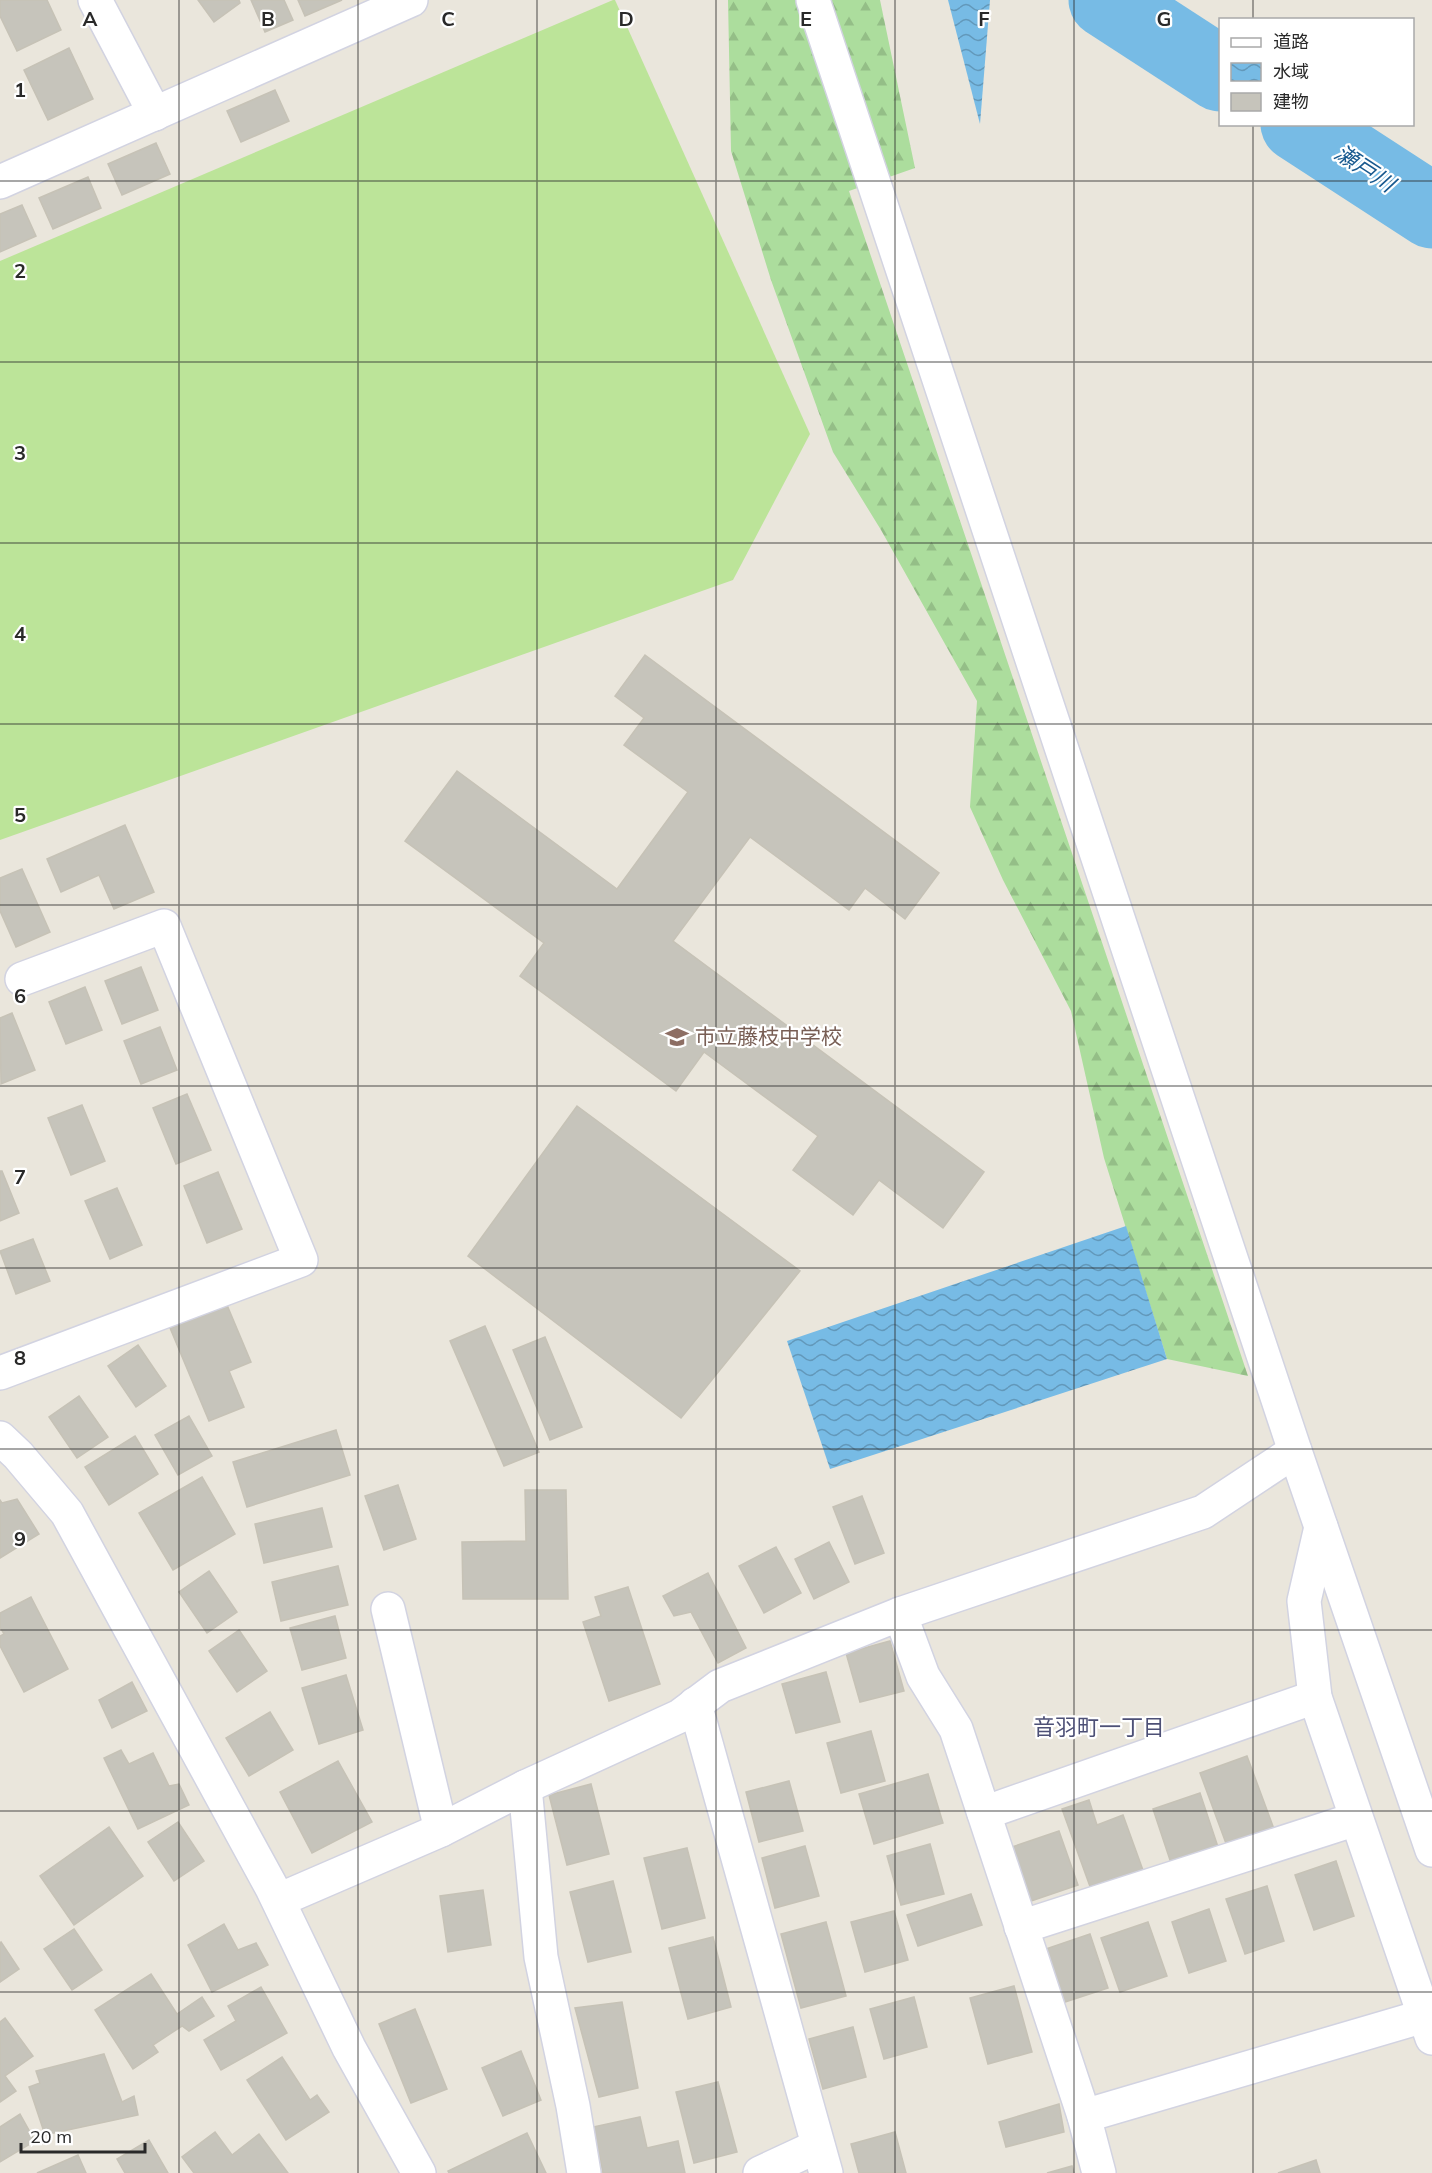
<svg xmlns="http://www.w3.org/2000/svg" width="1432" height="2173" font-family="Mulish,'Noto Sans JP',sans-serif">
	<defs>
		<pattern id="forest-firs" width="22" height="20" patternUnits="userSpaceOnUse" patternTransform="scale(1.5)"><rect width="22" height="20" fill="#acdd9d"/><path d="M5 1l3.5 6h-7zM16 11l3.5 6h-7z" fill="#94be87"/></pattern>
		<pattern id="water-waves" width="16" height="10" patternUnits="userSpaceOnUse" patternTransform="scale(1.5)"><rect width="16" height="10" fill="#77bbe5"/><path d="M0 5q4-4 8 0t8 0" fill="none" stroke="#6298ba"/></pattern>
	</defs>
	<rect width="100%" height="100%" fill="#eae6dc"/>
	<polygon fill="url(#forest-firs)" points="728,0 880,0 915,168 849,191 1248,1376 1167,1359 1104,1158 1071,1011 1003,880 970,807 977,701 881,530 833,452 771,280 731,151"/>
	<polygon fill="#bce499" points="613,0 615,0 810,434 733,580 0,840 0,261"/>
	<g fill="url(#water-waves)">
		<polygon points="948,0 990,0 980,124"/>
		<polygon points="1126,1226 1167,1359 830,1469 787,1341"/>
	</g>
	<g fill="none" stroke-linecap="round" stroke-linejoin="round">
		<g stroke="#77bbe5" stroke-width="75">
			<polyline points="1106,0 1220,74"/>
			<polyline points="1298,124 1432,211"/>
		</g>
	</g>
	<g fill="#c6c4bb" stroke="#c6c2b6" stroke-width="1.5">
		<polygon points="0,0 47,0 61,30 17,51 0,16"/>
		<polygon points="198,0 239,0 240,3 214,22"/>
		<polygon points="251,0 284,0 293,20 265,32"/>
		<polygon points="298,0 342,0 305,16"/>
		<polygon points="69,48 93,99 48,120 24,70"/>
		<polygon points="275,90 289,121 241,142 227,111"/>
		<polygon points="156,143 170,174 122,195 108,164"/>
		<polygon points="88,177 101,208 53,229 39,198"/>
		<polygon points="22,205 36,236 0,252 0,214"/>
		<polygon points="645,655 939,873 905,919 865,888 849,910 750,837 673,941 984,1172 943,1228 879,1180 853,1215 793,1170 818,1136 704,1052 676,1091 520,976 544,943 405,841 457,771 617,889 688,792 624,745 644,718 615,696"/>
		<polygon points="125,825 154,892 114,909 99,875 61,892 47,859"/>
		<polygon points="22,869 50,932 16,947 0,911 0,878"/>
		<polygon points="141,967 158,1010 122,1024 105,981"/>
		<polygon points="85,987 102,1030 66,1044 49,1002"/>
		<polygon points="12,1013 35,1070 1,1084 0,1018"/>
		<polygon points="160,1027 177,1070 141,1084 124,1041"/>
		<polygon points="187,1094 211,1150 176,1164 153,1108"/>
		<polygon points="82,1105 105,1161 71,1175 48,1118"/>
		<polygon points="577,1106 800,1271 681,1418 468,1256"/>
		<polygon points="0,1171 2,1171 19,1213 0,1221"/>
		<polygon points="218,1172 242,1229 207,1243 184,1186"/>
		<polygon points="117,1188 142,1245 110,1259 85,1201"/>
		<polygon points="33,1239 50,1281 16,1294 0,1251"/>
		<polygon points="227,1305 251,1362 229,1371 244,1407 209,1421 170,1328"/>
		<polygon points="485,1326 539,1452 504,1466 450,1341"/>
		<polygon points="545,1337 582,1427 550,1440 513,1350"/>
		<polygon points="138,1345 166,1386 136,1407 108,1366"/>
		<polygon points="79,1396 108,1437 77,1458 49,1417"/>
		<polygon points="189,1416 212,1456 178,1475 155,1435"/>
		<polygon points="336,1430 350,1475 247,1507 233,1462"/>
		<polygon points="135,1436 158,1474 109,1505 85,1467"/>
		<polygon points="202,1477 235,1534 173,1570 139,1513"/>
		<polygon points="398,1485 416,1539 384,1550 365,1496"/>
		<polygon points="525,1490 566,1490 568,1599 463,1599 462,1542 526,1541"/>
		<polygon points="862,1496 884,1553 855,1564 833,1507"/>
		<polygon points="17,1499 39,1534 0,1558 0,1500 2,1503"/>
		<polygon points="322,1508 332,1547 264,1563 255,1524"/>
		<polygon points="829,1542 849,1582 814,1599 795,1559"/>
		<polygon points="776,1547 801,1593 764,1613 739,1566"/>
		<polygon points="338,1566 348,1605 281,1621 272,1582"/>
		<polygon points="209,1571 237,1612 207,1633 179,1592"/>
		<polygon points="708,1573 746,1648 718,1663 691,1612 674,1616 663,1596"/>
		<polygon points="628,1587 660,1684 609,1701 583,1622 601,1616 595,1597"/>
		<polygon points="31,1597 68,1669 24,1692 0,1646 0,1636 4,1634 0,1627 0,1613"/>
		<polygon points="335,1616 346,1658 302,1670 290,1628"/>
		<polygon points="239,1630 267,1671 237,1692 209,1651"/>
		<polygon points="890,1641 904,1691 860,1702 846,1653"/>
		<polygon points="826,1672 840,1722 796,1733 782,1684"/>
		<polygon points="346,1675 363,1730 319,1744 302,1688"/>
		<polygon points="132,1682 147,1711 112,1728 99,1700"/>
		<polygon points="270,1712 293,1750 249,1776 226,1738"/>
		<polygon points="871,1731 885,1781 841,1793 827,1743"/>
		<polygon points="121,1750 129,1764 153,1753 169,1786 179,1784 189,1805 138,1829 104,1758"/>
		<polygon points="1247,1756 1274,1829 1227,1846 1200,1773"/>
		<polygon points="338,1761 372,1822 312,1853 280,1792"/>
		<polygon points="928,1774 943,1823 874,1844 859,1794"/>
		<polygon points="789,1781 803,1831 759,1842 746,1792"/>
		<polygon points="591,1784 609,1854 567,1865 549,1795"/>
		<polygon points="1200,1793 1218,1847 1171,1863 1153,1809"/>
		<polygon points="1089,1800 1097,1825 1123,1815 1144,1873 1092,1892 1062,1809"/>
		<polygon points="178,1822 204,1861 174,1881 148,1842"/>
		<polygon points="109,1827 143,1876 74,1925 40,1876"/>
		<polygon points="1059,1831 1078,1885 1031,1901 1012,1847"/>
		<polygon points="930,1844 944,1894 901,1905 887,1856"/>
		<polygon points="805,1846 819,1896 775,1908 762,1858"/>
		<polygon points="687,1848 705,1918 662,1929 644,1858"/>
		<polygon points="1336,1861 1354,1916 1314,1930 1295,1875"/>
		<polygon points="613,1881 631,1952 588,1962 570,1892"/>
		<polygon points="1267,1886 1284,1941 1245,1954 1226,1899"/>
		<polygon points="483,1890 491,1945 448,1952 440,1896"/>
		<polygon points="971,1894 982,1925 918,1946 907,1915"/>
		<polygon points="1209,1909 1226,1961 1189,1973 1172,1922"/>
		<polygon points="894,1911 908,1960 865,1972 851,1922"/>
		<polygon points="826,1922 846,1996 801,2008 781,1934"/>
		<polygon points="1148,1922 1167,1976 1120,1992 1101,1938"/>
		<polygon points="224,1924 238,1950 256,1943 268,1965 212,1992 188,1945"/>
		<polygon points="74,1929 102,1970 72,1990 44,1949"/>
		<polygon points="1090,1934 1108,1988 1062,2003 1043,1950"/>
		<polygon points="713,1937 731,2007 688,2019 669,1948"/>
		<polygon points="1,1942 19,1969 0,1982 0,1943"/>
		<polygon points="151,1974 177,2014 202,1997 214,2016 189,2031 182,2026 153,2045 158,2052 133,2069 95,2010"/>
		<polygon points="1014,1986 1032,2052 988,2064 970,1998"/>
		<polygon points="261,1987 287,2033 221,2070 204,2040 236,2021 228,2006"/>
		<polygon points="914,1997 927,2047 884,2059 870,2009"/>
		<polygon points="622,2002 638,2088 599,2097 575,2008"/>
		<polygon points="415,2009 447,2089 411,2103 379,2024"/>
		<polygon points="5,2018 33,2056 5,2076 16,2091 0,2102 0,2022"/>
		<polygon points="853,2027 866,2077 823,2089 809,2039"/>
		<polygon points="521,2051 541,2100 503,2116 482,2068"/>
		<polygon points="104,2054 122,2102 134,2096 138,2115 45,2135 29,2087 40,2083 36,2071"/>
		<polygon points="282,2057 310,2100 317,2095 329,2112 286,2140 247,2080"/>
		<polygon points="718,2082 737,2152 694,2163 676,2092"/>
		<polygon points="1059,2104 1064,2132 1006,2147 999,2122"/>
		<polygon points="20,2114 35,2141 0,2162 0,2127"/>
		<polygon points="640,2117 647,2148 678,2141 685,2173 603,2173 593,2127"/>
		<polygon points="215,2132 232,2155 259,2134 288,2173 194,2173 182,2157"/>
		<polygon points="895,2132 906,2173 859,2173 851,2144"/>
		<polygon points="527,2133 546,2173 449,2173 448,2171"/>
		<polygon points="149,2140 168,2173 125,2173 117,2159"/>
		<polygon points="78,2155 86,2173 37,2173"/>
		<polygon points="1316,2160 1320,2173 1278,2173"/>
		<polygon points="1072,2166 1074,2173 1047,2173"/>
	</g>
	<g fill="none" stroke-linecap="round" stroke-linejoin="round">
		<g stroke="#d2d3e1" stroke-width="36">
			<g id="street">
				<polyline points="95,0 155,114"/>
				<polyline points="813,0 1295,1451 1432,1850"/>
				<polyline points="0,182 411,0"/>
				<polyline points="0,1373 301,1260 164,926 22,979"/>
				<polyline points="0,1438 18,1455 67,1513 272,1888 349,2048 419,2173"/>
				<polyline points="1321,1527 1304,1601 1315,1697 1432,2038"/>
				<polyline points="388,1609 441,1830"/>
				<polyline points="900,1614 923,1676 956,1729 1084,2116 1099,2173"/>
				<polyline points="695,1704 826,2173"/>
				<polyline points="525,1787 541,1957 573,2106 584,2173"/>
				<polyline points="984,1813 1315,1697"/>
				<polyline points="279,1900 441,1830 525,1787 680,1716 720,1686 900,1614 1203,1512 1295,1451"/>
				<polyline points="1021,1927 1356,1819"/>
				<polyline points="1084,2116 1424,2016"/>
				<polyline points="760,2173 818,2146"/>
			</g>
		</g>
		<use href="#street" stroke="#fff" stroke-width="33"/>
	</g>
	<path fill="none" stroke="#292929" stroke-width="1.5" stroke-opacity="0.55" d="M 179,0 L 179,2173M 358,0 L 358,2173M 537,0 L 537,2173M 716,0 L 716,2173M 895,0 L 895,2173M 1074,0 L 1074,2173M 1253,0 L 1253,20M 1253,124 L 1253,2173M 0,181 L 1432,181M 0,362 L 1432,362M 0,543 L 1432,543M 0,724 L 1432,724M 0,905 L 1432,905M 0,1086 L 1432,1086M 0,1268 L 1432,1268M 0,1449 L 1432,1449M 0,1630 L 1432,1630M 0,1811 L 1432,1811M 0,1992 L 1432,1992"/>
	<defs>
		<g id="school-bare" transform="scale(1.8)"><path d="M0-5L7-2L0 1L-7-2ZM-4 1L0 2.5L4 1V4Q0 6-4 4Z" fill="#8d6e63" stroke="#fff" stroke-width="2.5" paint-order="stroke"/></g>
	</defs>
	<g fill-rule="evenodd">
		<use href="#school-bare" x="677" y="1037"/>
	</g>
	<g text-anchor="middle" stroke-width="4.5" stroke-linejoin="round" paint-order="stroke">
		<g font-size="21" fill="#785e54" stroke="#fff" text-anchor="start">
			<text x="695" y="1044">市立藤枝中学校</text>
		</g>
		<g font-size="22" font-style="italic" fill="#18598f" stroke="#fff">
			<text transform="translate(1365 168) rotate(33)" y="8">瀬戸川</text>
		</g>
		<g font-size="22" fill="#4d5076" stroke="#fff">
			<text x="1099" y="1735">音羽町一丁目</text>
		</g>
	</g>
	<g font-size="20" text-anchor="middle" font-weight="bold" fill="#292929" stroke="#fff" stroke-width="4.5" stroke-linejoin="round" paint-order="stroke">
		<text x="90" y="26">A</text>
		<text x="268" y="26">B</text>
		<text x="448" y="26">C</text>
		<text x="626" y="26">D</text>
		<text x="806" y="26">E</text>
		<text x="984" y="26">F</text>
		<text x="1164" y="26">G</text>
		<text x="20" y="97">1</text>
		<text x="20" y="278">2</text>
		<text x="20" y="460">3</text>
		<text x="20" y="641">4</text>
		<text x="20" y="822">5</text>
		<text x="20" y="1003">6</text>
		<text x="20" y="1184">7</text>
		<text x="20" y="1365">8</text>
		<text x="20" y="1546">9</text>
	</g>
	<rect x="1219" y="18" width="195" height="108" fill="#ffffff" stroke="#a9a9a9" stroke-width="1.5"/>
	<rect x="1231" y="38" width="30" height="9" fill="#ffffff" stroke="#a9a9a9" stroke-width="1.5"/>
	<text x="1273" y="48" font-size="18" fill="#292929">道路</text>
	<rect x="1231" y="63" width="30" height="18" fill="url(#water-waves)" stroke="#a9a9a9" stroke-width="1.5"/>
	<text x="1273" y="78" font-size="18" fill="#292929">水域</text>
	<rect x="1231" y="93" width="30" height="18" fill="#c6c4bb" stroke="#a9a9a9" stroke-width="1.5"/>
	<text x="1273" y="108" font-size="18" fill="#292929">建物</text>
	<path d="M21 2143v9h124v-9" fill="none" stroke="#292929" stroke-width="3"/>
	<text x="30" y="2143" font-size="18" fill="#292929" stroke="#ffffff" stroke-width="4.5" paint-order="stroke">20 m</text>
</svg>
